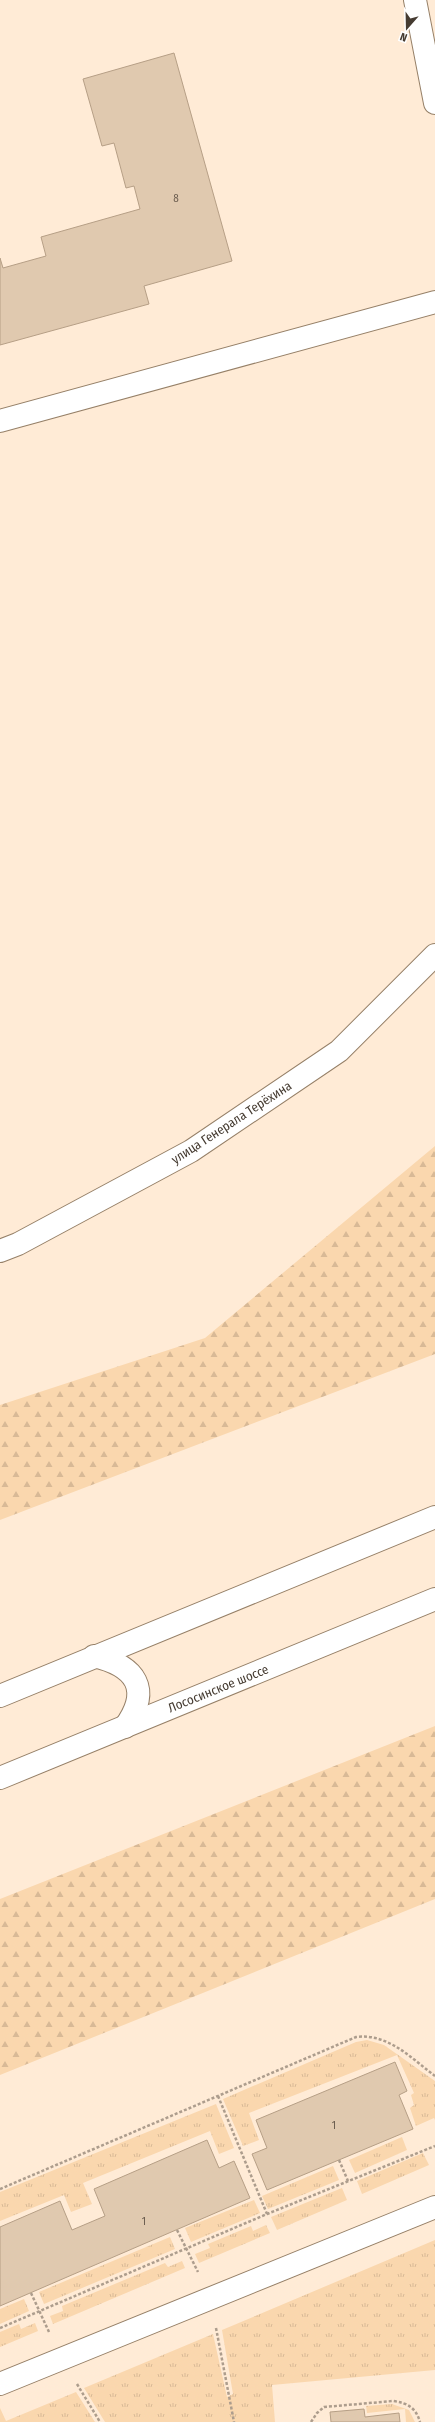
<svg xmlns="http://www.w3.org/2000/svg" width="435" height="2422" font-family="'Fira Sans Condensed',sans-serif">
	<defs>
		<pattern id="grass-tufts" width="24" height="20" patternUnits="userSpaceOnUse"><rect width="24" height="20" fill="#fad7ae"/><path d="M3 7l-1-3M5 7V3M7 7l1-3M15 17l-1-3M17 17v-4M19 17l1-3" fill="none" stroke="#d8b996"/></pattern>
		<pattern id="forest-firs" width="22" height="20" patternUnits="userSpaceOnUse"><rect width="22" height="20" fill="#fad7ae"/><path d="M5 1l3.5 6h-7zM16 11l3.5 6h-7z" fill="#d8b996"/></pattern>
	</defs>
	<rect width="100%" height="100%" fill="#ffebd6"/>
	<g fill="url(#grass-tufts)">
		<polygon points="367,2040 384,2045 435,2081 435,2120 434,2118 416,2126 410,2108 414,2105 411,2095 414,2093 397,2055 249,2113 259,2140 243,2146 223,2099 356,2042"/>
		<polygon points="216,2104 234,2148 219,2154 210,2131 83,2183 92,2204 71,2212 64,2195 0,2221 0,2192"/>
		<polygon points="402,2137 407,2150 355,2173 349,2160"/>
		<polygon points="423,2153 429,2165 362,2194 357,2181"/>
		<polygon points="333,2166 339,2180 268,2209 262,2196"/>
		<polygon points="342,2188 347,2200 277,2230 271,2217"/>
		<polygon points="254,2200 260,2213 191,2242 185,2228"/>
		<polygon points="266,2225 270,2233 199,2263 195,2254 210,2248 208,2244 251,2226 253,2231"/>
		<polygon points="170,2237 175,2249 44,2304 39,2292"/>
		<polygon points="435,2240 435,2370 272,2385 275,2422 105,2422 84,2388 213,2334 227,2397 233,2394 222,2330"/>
		<polygon points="182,2261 185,2268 53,2324 50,2316 63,2311 62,2306 165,2263 168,2267"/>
		<polygon points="24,2299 29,2311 0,2324 0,2309"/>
		<polygon points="35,2323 38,2331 0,2347 0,2332 19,2324 21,2329"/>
		<polygon points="76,2392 95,2422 0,2422 0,2408 6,2421"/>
		<polygon points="392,2404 409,2410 415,2422 406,2422 405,2409 367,2413 366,2406"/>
	</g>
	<g fill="url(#forest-firs)">
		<polygon points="435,1146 435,1354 0,1520 0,1405 205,1338"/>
		<polygon points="435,1726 435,1899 0,2075 0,1899"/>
	</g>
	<g fill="#e0c9af" stroke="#b69f86">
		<polygon points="174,53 232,261 144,286 149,304 0,345 0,258 3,268 46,256 41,237 140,209 134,186 126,188 114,143 102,146 83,79"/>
		<polygon points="395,2062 407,2091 399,2095 413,2129 267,2190 252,2154 267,2148 256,2120"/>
		<polygon points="207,2140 219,2168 234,2161 250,2198 0,2306 0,2227 60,2201 72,2230 105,2216 94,2189"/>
		<polygon points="364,2409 365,2417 399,2413 400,2422 331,2422 330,2412"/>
	</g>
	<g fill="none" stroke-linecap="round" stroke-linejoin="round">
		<g stroke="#968068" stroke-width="24">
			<g id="minor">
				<polyline points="415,0 435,103"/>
				<polyline points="0,421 435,302"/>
				<polyline points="0,1251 18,1244 191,1151 339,1051 435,955"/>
				<path d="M 94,1656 C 136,1666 152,1689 125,1727"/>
				<polyline points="0,1696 435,1517"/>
				<polyline points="0,1778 435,1599"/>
				<polyline points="0,2384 435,2207"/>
			</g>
		</g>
		<g stroke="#ad9d8d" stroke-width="2.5" stroke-dasharray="3 2" stroke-linecap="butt">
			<polyline points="218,2096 267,2214"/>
			<polyline points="339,2160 348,2181"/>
			<path d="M 0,2189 L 356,2037 C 388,2033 411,2058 435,2076"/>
			<polyline points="177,2230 198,2272"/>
			<polyline points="31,2293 49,2332"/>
			<polyline points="0,2328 267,2214 435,2146"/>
			<polyline points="216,2328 234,2422"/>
			<polyline points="77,2384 100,2422"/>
			<path d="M 311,2422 L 317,2413 L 324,2407 L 393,2401 C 408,2403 416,2408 420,2422"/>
		</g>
		<use href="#minor" stroke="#fff" stroke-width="22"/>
	</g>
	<g text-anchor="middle" stroke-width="3.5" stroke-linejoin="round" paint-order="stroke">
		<g font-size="11" fill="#6c5e50">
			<text x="176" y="202">8</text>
			<text x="334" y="2129">1</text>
			<text x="144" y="2225">1</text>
		</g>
		<g font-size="13" fill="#453b31" stroke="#fff">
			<text transform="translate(231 1122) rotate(-33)" y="5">улица Генерала Терёхина</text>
			<text transform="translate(218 1688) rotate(-22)" y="5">Лососинское шоссе</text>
		</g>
	</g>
	<g transform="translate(407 28) rotate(200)" stroke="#ffffff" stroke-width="3" paint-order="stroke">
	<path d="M0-3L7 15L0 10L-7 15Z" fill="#453b31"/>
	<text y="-6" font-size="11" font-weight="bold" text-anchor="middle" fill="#453b31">N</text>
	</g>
</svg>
